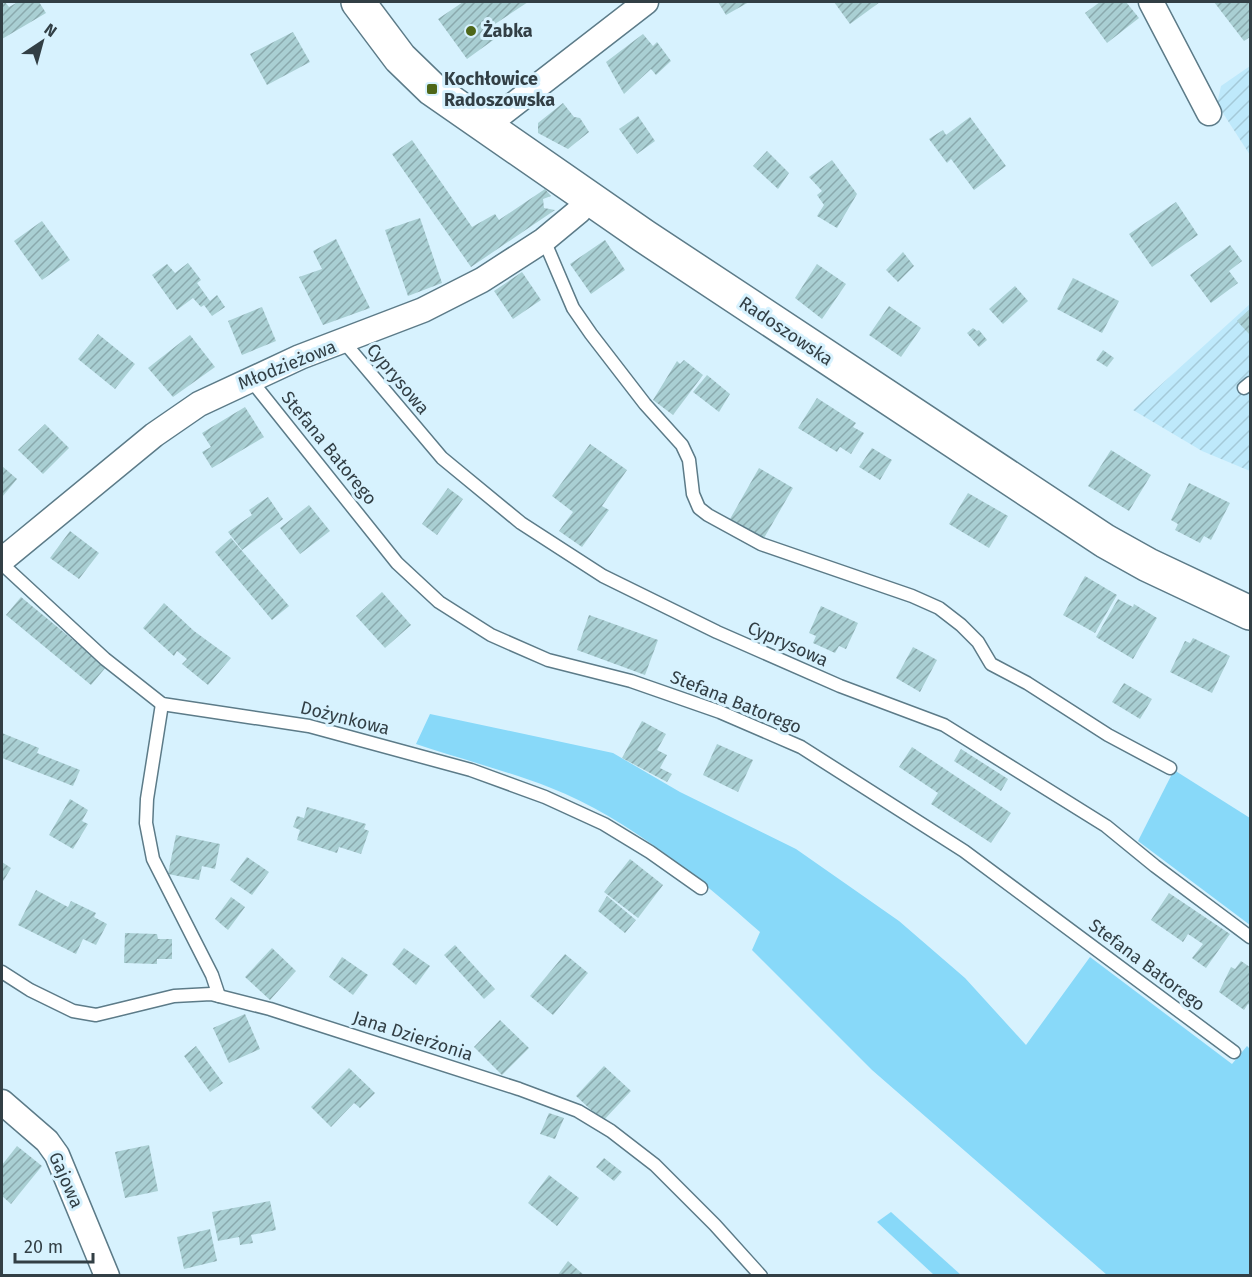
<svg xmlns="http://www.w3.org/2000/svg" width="1252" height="1277" font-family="'Fira Sans',sans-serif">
	<defs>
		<pattern id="industrial-furrows" width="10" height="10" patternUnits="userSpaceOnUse" patternTransform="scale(1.5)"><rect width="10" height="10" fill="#bee9fb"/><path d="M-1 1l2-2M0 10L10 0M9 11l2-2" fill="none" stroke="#a4c9d8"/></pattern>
		<pattern id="building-hatch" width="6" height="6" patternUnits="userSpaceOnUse" patternTransform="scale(1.5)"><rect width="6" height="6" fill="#a9cfd3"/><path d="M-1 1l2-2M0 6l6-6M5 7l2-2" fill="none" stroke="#8aa9ad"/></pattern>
	</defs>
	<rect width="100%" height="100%" fill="#d7f2fe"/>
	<g fill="url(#industrial-furrows)">
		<polygon points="1250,66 1250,155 1217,104 1221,86"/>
		<polygon points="1250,304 1250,471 1202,451 1133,410"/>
	</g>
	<g fill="#88d9f9">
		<path d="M 430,714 L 613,753 L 680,792 L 796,849 L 899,921 L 965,978 L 1026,1045 L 1090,957 L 1232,1064 L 1247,1046 L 1250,1049 L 1250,1275 L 1107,1275 L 872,1070 L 752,950 L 760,932 C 698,877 629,819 551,788 C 507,771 461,759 416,744 Z"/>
		<polygon points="1174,770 1250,818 1250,925 1138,841"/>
		<polygon points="891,1212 961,1275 934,1275 877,1222"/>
	</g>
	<g fill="url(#building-hatch)">
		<polygon points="5,2 9,7 18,2 39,2 46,13 2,39 2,4"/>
		<polygon points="463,2 528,2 489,28 496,38 467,59 438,19"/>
		<polygon points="718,2 749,2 726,15"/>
		<polygon points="834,2 880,2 850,24"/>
		<polygon points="1100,2 1126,2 1139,18 1107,43 1085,13"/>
		<polygon points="1214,2 1250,2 1250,37 1244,41"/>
		<polygon points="293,32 310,62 267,85 250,54"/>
		<polygon points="643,34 653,46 657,42 671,61 656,75 651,69 624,94 606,62"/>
		<polygon points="563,103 574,117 580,118 589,132 568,149 538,133 538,123"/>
		<polygon points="638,116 655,141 637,154 619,129"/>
		<polygon points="970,117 1006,166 974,190 951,159 947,163 929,139 943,130 946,135"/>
		<polygon points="412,140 472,227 495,214 499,220 545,189 551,196 543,199 544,208 555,210 471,267 392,154"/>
		<polygon points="767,151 789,173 778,189 753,166"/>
		<polygon points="832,160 857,194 837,228 817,216 824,205 817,195 822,191 809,177"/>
		<polygon points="1176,202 1198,235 1152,267 1129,234"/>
		<polygon points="420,218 442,283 408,296 385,230"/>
		<polygon points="42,221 70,260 42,280 14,241"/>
		<polygon points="336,239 370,308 323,325 299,277 322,269 313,251"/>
		<polygon points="605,240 625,270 591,294 570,264"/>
		<polygon points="1230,245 1242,261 1229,271 1238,283 1211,303 1190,275"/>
		<polygon points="903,252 914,266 898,282 886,270"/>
		<polygon points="188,263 201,280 197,283 210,301 217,295 225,307 212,316 204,305 201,307 193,298 177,310 152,275 167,264 175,273"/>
		<polygon points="817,264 846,284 822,319 795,298"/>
		<polygon points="522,272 541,300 513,319 494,291"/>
		<polygon points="1073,278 1119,301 1102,333 1057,309"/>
		<polygon points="1015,286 1028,301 1003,324 989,309"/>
		<polygon points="889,306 921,328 901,357 869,335"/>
		<polygon points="262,307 276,341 242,355 228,321"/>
		<polygon points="1250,309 1250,335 1237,321"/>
		<polygon points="973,328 977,331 979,330 987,340 979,347 967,333"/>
		<polygon points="98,334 135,364 115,389 78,359"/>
		<polygon points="190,335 215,367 173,397 148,368"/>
		<polygon points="1103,350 1114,358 1107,367 1096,360"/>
		<polygon points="684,360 703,375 673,415 653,400 677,361 680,364"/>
		<polygon points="707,375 730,394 719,412 693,392"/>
		<polygon points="817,398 856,423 853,427 864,433 851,454 840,447 837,452 798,428"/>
		<polygon points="245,407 264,437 212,468 202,452 211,447 202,433"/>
		<polygon points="45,424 69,448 43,474 18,450"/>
		<polygon points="590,444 627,470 602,506 609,510 582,547 559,531 573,512 552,496"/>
		<polygon points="872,448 892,460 880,480 859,467"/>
		<polygon points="1111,450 1151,475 1129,511 1088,486"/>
		<polygon points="2,466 17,479 2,497"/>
		<polygon points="759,468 793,488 764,538 730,519"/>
		<polygon points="1189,483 1230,503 1211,540 1204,536 1200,543 1175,530 1178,524 1171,520"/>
		<polygon points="448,488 463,499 437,535 422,524"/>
		<polygon points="968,493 1008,516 989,548 949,524"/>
		<polygon points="268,497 283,519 242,550 228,532 252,515 249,510"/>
		<polygon points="309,505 330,531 300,554 280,528"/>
		<polygon points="70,531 99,553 79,579 50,558"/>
		<polygon points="231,538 289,606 272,620 215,552"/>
		<polygon points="1085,576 1117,595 1095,633 1063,615"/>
		<polygon points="382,592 411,625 385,648 356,616"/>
		<polygon points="21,597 106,667 91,685 6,615"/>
		<polygon points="1118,599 1133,607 1134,604 1157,618 1133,659 1096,637"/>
		<polygon points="164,603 194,631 231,658 208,685 182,664 187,659 177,651 174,656 143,628"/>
		<polygon points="821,606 858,623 846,649 839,646 835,653 813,643 816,636 809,633"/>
		<polygon points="589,615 658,640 645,675 577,650"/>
		<polygon points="1193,638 1230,656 1212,693 1170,672 1185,641 1190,643"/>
		<polygon points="913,647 937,660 920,692 896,678"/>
		<polygon points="1124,683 1152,699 1140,719 1112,702"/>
		<polygon points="642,721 666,734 657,750 667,755 660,768 672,774 667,782 622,758"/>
		<polygon points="2,733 39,748 37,753 80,770 73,786 2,758"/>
		<polygon points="717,744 753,760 738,792 703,775"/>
		<polygon points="912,747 1011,813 991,843 931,804 938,793 899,767"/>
		<polygon points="961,749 1008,779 1001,791 954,761"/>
		<polygon points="70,799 88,810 82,821 88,824 73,849 49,835"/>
		<polygon points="307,807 366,824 364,829 369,831 361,854 339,847 337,853 297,840 300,830 293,827 297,816 304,818"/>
		<polygon points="176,835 220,844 215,869 202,866 199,880 168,874"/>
		<polygon points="247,857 269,872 252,895 230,880"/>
		<polygon points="630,859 663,885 638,918 604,892"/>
		<polygon points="2,862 11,868 2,883"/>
		<polygon points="36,890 68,907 71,901 96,913 94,917 107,924 96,945 83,939 76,954 18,925"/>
		<polygon points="1169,893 1230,934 1206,968 1192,958 1203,944 1188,934 1183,942 1151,920"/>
		<polygon points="607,896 636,920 625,933 598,911"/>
		<polygon points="231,897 245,907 228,930 215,919"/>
		<polygon points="125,933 157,934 158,939 172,939 172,959 157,959 157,964 124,963"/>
		<polygon points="455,945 495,989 484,999 444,955"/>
		<polygon points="272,948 296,971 270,1000 245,977"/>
		<polygon points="404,948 430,966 416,985 392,964"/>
		<polygon points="565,954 588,973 553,1015 530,996"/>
		<polygon points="342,957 368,975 353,995 329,977"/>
		<polygon points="1241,961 1250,967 1250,1005 1248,1004 1244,1010 1219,992 1231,967 1235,969"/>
		<polygon points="245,1014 260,1049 229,1063 213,1028"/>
		<polygon points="500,1020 529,1048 502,1075 474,1047"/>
		<polygon points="196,1046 223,1083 210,1092 184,1056"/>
		<polygon points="604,1066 631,1091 603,1121 576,1096"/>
		<polygon points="349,1068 375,1093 360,1108 354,1103 331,1127 311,1107"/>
		<polygon points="549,1113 564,1118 555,1139 540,1134"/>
		<polygon points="149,1145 158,1191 125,1198 115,1152"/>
		<polygon points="17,1146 42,1166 11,1204 2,1196 2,1165"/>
		<polygon points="604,1158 622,1172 614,1181 596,1167"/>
		<polygon points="549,1175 579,1198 557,1226 528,1203"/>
		<polygon points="270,1201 276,1230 251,1235 253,1243 240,1245 239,1237 218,1241 212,1212"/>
		<polygon points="210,1229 217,1261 184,1269 177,1237"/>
		<polygon points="568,1261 585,1276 557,1276"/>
	</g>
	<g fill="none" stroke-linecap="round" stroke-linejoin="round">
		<g stroke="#5c7b88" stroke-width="15">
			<g id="lane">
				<polyline points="544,240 573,308 591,334 645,404 682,445 689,460 693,494 699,508 708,515 761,544 912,596 939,608 961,625 978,642 991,664 1027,683 1108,735 1170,768"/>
				<polyline points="344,342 442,458 521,523 603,576 717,632 840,686 944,725 1106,826 1155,866 1250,937"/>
				<polyline points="250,379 397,563 439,602 491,635 548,660 631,681 720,712 801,747 964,851 1234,1052"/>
				<polyline points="1244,388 1250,383"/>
				<polyline points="2,564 105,659 162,704 309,726 471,770 545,797 604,824 650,852 701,888"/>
				<polyline points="162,704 147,799 146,823 153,859 212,975 219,996"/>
				<polyline points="2,972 30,990 73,1011 96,1015 174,996 211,994 270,1009 519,1089 578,1111 611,1131 655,1165 715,1225 761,1276"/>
			</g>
		</g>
		<g stroke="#5c7b88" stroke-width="27">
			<g id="street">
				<polyline points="1151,2 1209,113"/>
				<polyline points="490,129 500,115 646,2"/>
				<polyline points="2,560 154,435 199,404 300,357 423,310 482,280 544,240 579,211 588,197"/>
				<polyline points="2,1102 47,1141 57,1155 107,1276"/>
			</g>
		</g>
		<g stroke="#5c7b88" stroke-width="36">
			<polyline id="secondary" points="358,2 400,58 432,89 644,236 1105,541 1148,565 1250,613"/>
		</g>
		<use href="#lane" stroke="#fff" stroke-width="12"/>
		<use href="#street" stroke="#fff" stroke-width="24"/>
		<use href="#secondary" stroke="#fff" stroke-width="33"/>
	</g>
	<g fill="#4e6718" stroke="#d7f2fe" stroke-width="2">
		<circle cx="471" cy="31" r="6"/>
		<rect x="426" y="83" width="12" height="12" rx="3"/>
	</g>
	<g text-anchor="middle" stroke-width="6" stroke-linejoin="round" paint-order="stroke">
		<g font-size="18" font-weight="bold" fill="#323f45" stroke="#d7f2fe" text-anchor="start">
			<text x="483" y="37">Żabka</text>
			<text x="444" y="85">Kochłowice<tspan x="444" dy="21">Radoszowska</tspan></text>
		</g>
		<g font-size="18" fill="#323f45" stroke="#d7f2fe">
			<text transform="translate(786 331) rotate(34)" y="6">Radoszowska</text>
			<text transform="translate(287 365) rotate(-22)" y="6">Młodzieżowa</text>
			<text transform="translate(398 379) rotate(50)" y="6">Cyprysowa</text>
			<text transform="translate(329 448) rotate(51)" y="6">Stefana Batorego</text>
			<text transform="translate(788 644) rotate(24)" y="6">Cyprysowa</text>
			<text transform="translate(736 702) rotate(22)" y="6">Stefana Batorego</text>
			<text transform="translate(345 718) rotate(14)" y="6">Dożynkowa</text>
			<text transform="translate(1147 965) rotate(37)" y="6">Stefana Batorego</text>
			<text transform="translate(413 1036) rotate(18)" y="6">Jana Dzierżonia</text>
			<text transform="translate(66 1180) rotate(66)" y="6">Gajowa</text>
		</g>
	</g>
	<rect width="1252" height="1277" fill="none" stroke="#323f45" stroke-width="6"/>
	<g transform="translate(42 42) rotate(36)" stroke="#d7f2fe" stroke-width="4.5" paint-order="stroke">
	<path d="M0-4.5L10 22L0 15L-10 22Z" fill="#323f45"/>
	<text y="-9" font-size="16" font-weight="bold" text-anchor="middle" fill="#323f45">N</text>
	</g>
	<path d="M15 1253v9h78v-9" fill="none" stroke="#323f45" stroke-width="3"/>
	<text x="24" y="1253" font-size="18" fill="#323f45" stroke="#d7f2fe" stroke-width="4.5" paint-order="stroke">20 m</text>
</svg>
